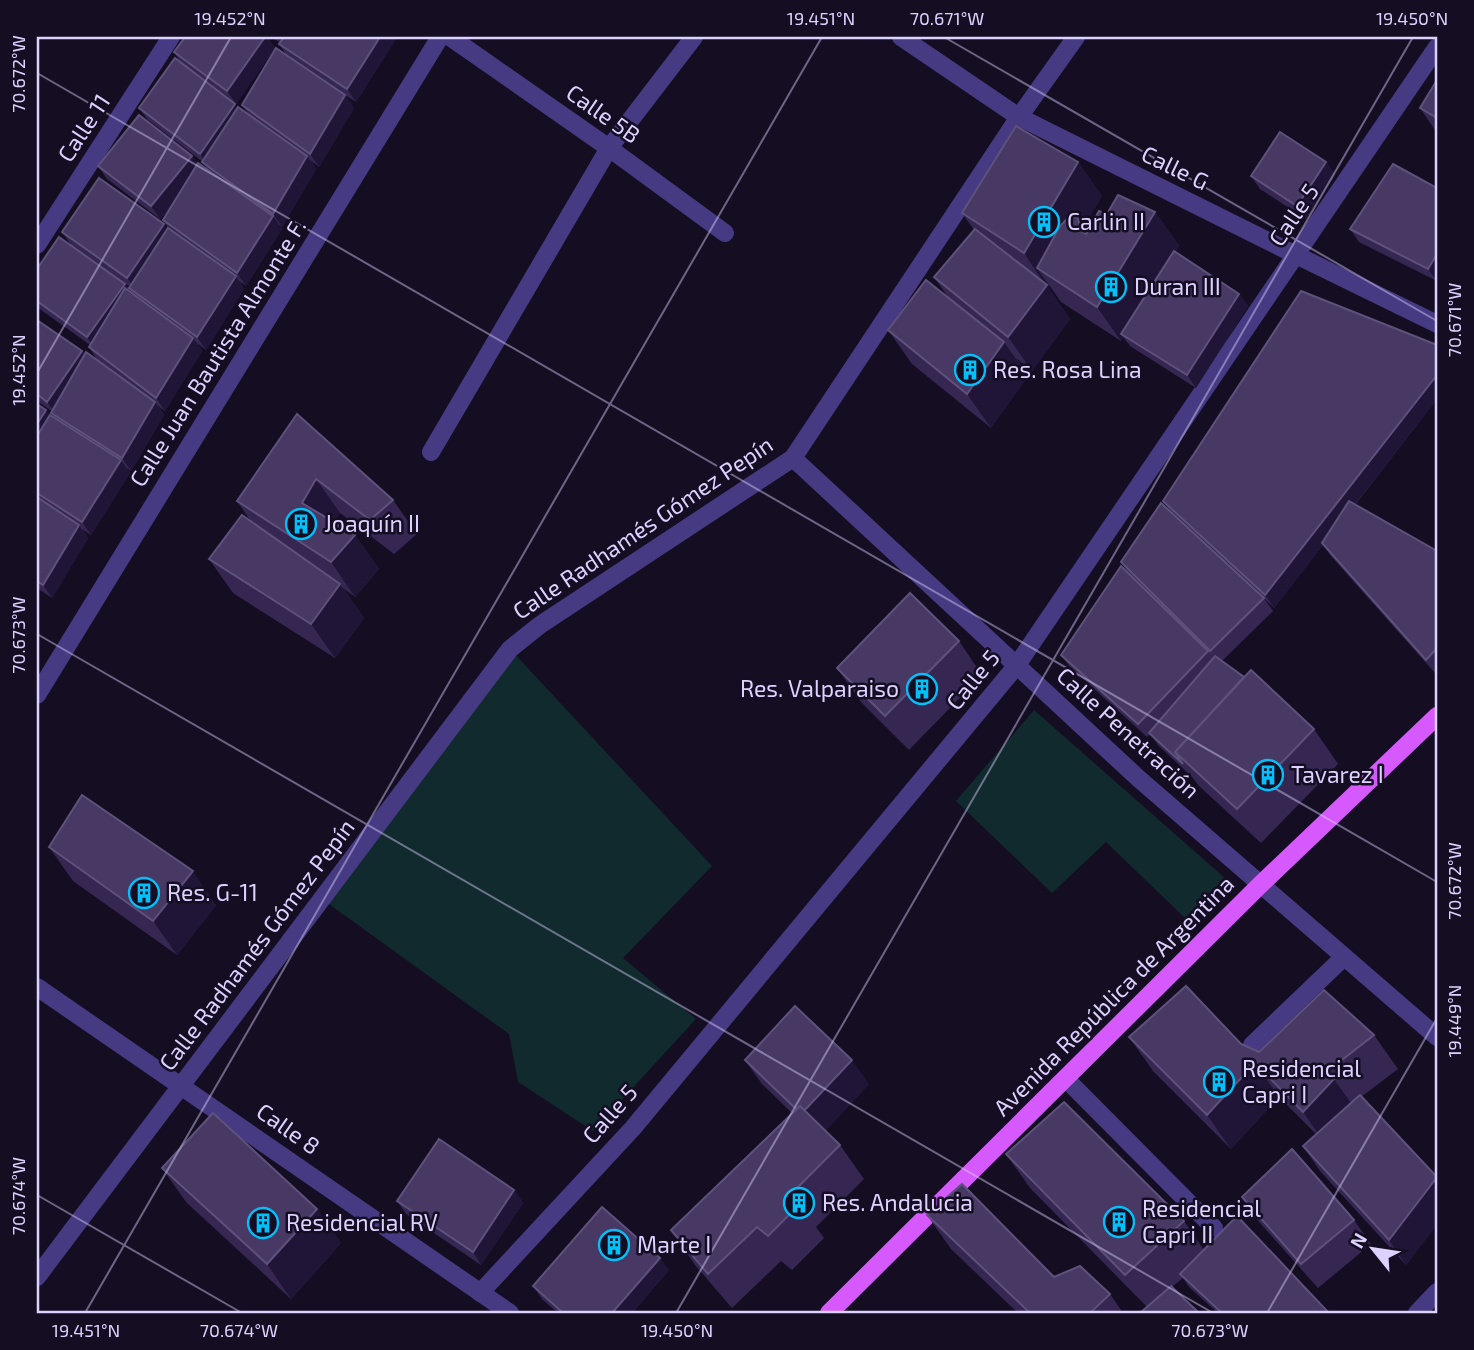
<svg xmlns="http://www.w3.org/2000/svg" width="1474" height="1350" font-family="'Exo 2',sans-serif">
	<rect width="100%" height="100%" fill="#150e23"/>
	<g fill="#112a2d">
		<polygon points="510,649 712,866 623,958 696,1019 593,1131 518,1082 509,1034 322,899"/>
		<polygon points="1034,710 1226,879 1185,918 1106,842 1052,893 956,801"/>
	</g>
	<g fill="none" stroke-linecap="round" stroke-linejoin="round">
		<g stroke="#463a82" stroke-width="18">
			<polyline points="450,37 609,148 725,233"/>
			<polyline points="901,37 1019,117 1296,255 1437,324"/>
			<polyline points="37,245 171,37"/>
			<polyline points="431,452 609,148 694,37"/>
			<polyline points="793,458 1138,778 1437,1037"/>
			<polyline points="37,695 440,37"/>
			<polyline points="37,987 510,1313"/>
			<polyline points="1252,1045 1344,957"/>
			<polyline points="1066,1079 1214,1228"/>
			<polyline points="37,1277 510,649 540,625 793,458 1019,117 1076,37"/>
			<polyline points="480,1293 633,1128 1017,665 1437,47"/>
			<polyline points="1417,1313 1437,1292"/>
		</g>
		<polyline stroke="#d659fd" stroke-width="18" points="829,1313 1260,885 1437,716"/>
	</g>
	<g fill="#352751">
		<polygon points="185,37 267,37 275,48 236,104 203,80 235,104 237,108 249,115 242,105 287,56 279,44 280,43 272,37 397,37 356,102 321,79 345,95 354,108 319,167 310,160 316,169 282,227 278,224 282,229 246,286 239,281 244,289 206,350 197,343 202,351 165,411 158,406 164,415 131,471 126,468 130,473 91,535 82,529 88,538 52,598 37,588 37,404 50,415 55,419 51,413 52,411 37,401 37,320 82,351 85,354 97,360 89,347 90,345 37,307 37,269 125,284 134,295 129,288 129,286 71,245 62,232 169,229 163,220 174,203 160,219 107,179 98,166 192,156 198,164 207,169 203,162 148,120 139,108 181,63 174,52"/>
		<polygon points="1437,80 1437,133 1420,108"/>
		<polygon points="1078,162 1102,196 1084,226 1088,231 1107,214 1155,212 1179,246 1175,252 1239,294 1248,306 1196,388 1130,346 1123,337 1121,341 1061,302 1049,285 1048,287 1070,319 1032,371 1016,358 1028,376 991,428 912,364 888,330 948,297 934,277 974,230 962,213"/>
		<polygon points="1326,162 1335,175 1306,219 1260,189 1251,176"/>
		<polygon points="1437,188 1437,281 1359,242 1350,229"/>
		<polygon points="1437,345 1437,399 1355,505 1437,551 1437,670 1435,673 1331,556 1323,545 1274,608 1264,598 1273,611 1222,661 1314,729 1338,764 1261,843 1199,786 1192,777 1158,745 1150,734 1147,737 1070,667 1061,655 1130,575 1121,562 1171,512 1163,501"/>
		<polygon points="297,414 393,500 417,534 394,554 340,513 334,523 355,535 379,569 355,597 343,588 364,618 335,658 233,593 209,559 252,523 237,501"/>
		<polygon points="959,641 982,675 909,750 861,702 837,668"/>
		<polygon points="49,847 216,905 177,955 73,881"/>
		<polygon points="1374,1035 1398,1069 1361,1097 1437,1177 1437,1224 1406,1265 1320,1171 1303,1146 1316,1134 1279,1097 1231,1149 1153,1071 1129,1037 1241,1044 1259,1052"/>
		<polygon points="745,1060 869,1084 825,1131 840,1145 864,1179 816,1227 824,1238 792,1270 781,1261 732,1308 695,1265 671,1230 792,1113 762,1084"/>
		<polygon points="1006,1154 1184,1221 1204,1250 1329,1313 1218,1313 1189,1287 1183,1278 1147,1307 1030,1188"/>
		<polygon points="162,1168 317,1209 341,1243 291,1299 186,1202"/>
		<polygon points="514,1190 523,1203 481,1265 406,1214 397,1201"/>
		<polygon points="1242,1197 1354,1220 1371,1244 1318,1288 1259,1222"/>
		<polygon points="927,1215 1054,1277 1110,1294 1123,1313 1018,1313 951,1249"/>
		<polygon points="669,1270 632,1313 558,1313 542,1299 533,1286"/>
	</g>
	<g fill="#201537">
		<polygon points="265,37 267,37 275,48 236,104 227,91"/>
		<polygon points="380,37 397,37 356,102 347,89"/>
		<polygon points="345,95 354,108 319,167 310,154"/>
		<polygon points="235,104 244,117 209,167 200,154"/>
		<polygon points="192,156 201,169 160,219 151,206"/>
		<polygon points="307,156 316,169 282,227 273,214"/>
		<polygon points="1078,162 1102,196 1084,226 1102,252 1037,268 1049,285 1048,287 1070,319 1032,371 1008,337 1046,286 1024,253"/>
		<polygon points="1326,162 1335,175 1306,219 1297,206"/>
		<polygon points="1155,212 1179,246 1124,335 1121,334 1123,337 1121,341 1097,307"/>
		<polygon points="273,216 282,229 246,286 237,273"/>
		<polygon points="164,224 173,236 136,291 127,278"/>
		<polygon points="1437,254 1437,281 1428,269"/>
		<polygon points="236,276 244,289 206,350 197,337"/>
		<polygon points="125,284 134,297 96,350 87,337"/>
		<polygon points="1239,294 1248,306 1196,388 1187,375"/>
		<polygon points="193,338 202,351 165,411 156,398"/>
		<polygon points="1004,342 1028,376 991,428 967,394"/>
		<polygon points="82,351 91,364 56,414 47,402"/>
		<polygon points="1437,375 1437,399 1274,608 1265,595"/>
		<polygon points="155,402 164,415 131,471 122,458"/>
		<polygon points="46,410 55,423 37,451 37,424"/>
		<polygon points="121,460 130,473 91,535 82,522"/>
		<polygon points="316,479 340,513 326,537 302,503"/>
		<polygon points="79,525 88,538 52,598 43,585"/>
		<polygon points="355,535 379,569 355,597 331,562"/>
		<polygon points="340,584 364,618 335,658 311,624"/>
		<polygon points="193,871 216,905 177,955 153,921"/>
		<polygon points="852,1060 869,1084 819,1138 802,1114"/>
		<polygon points="1255,1063 1279,1097 1231,1149 1207,1115"/>
		<polygon points="1334,1079 1358,1113 1327,1146 1303,1112"/>
		<polygon points="1437,1177 1437,1224 1406,1265 1389,1240"/>
		<polygon points="514,1190 523,1203 481,1265 473,1252"/>
		<polygon points="317,1209 341,1243 291,1299 267,1264"/>
		<polygon points="660,1258 669,1270 632,1313 612,1313"/>
	</g>
	<g fill="#473964" stroke="#5e517c" stroke-width="2">
		<polygon points="185,37 265,37 227,91 174,52"/>
		<polygon points="284,37 380,37 347,89 279,44"/>
		<polygon points="276,48 345,95 310,154 242,105"/>
		<polygon points="175,58 235,104 200,154 139,108"/>
		<polygon points="1437,80 1437,118 1420,108"/>
		<polygon points="238,107 307,156 273,214 202,162"/>
		<polygon points="139,115 192,156 151,206 98,166"/>
		<polygon points="1016,126 1078,162 1024,253 962,213"/>
		<polygon points="1280,132 1326,162 1297,206 1251,176"/>
		<polygon points="198,163 273,216 237,273 163,220"/>
		<polygon points="1393,164 1437,188 1437,254 1428,269 1350,229"/>
		<polygon points="99,178 164,224 127,278 62,232"/>
		<polygon points="1118,195 1155,212 1097,307 1037,268 1060,226 1067,219 1072,215 1078,218 1081,231 1086,234 1099,211 1107,214"/>
		<polygon points="168,228 236,276 197,337 129,288"/>
		<polygon points="975,229 1047,285 1008,337 934,277"/>
		<polygon points="59,237 125,284 87,337 37,301 37,269"/>
		<polygon points="1174,251 1239,294 1187,375 1121,334"/>
		<polygon points="926,280 1004,342 967,394 888,330"/>
		<polygon points="125,288 193,338 156,398 89,347"/>
		<polygon points="1301,291 1437,345 1437,375 1265,595 1163,501"/>
		<polygon points="37,320 82,351 47,402 37,394"/>
		<polygon points="86,352 155,402 122,458 51,413"/>
		<polygon points="37,404 46,410 37,424"/>
		<polygon points="297,414 393,500 370,520 316,479 302,503 355,535 331,562 237,501"/>
		<polygon points="50,415 121,460 82,522 37,493 37,436"/>
		<polygon points="37,497 79,525 43,585 37,581"/>
		<polygon points="1349,501 1437,551 1437,648 1426,660 1322,543"/>
		<polygon points="1161,503 1264,598 1210,651 1121,562"/>
		<polygon points="242,515 340,584 311,624 209,559"/>
		<polygon points="1121,566 1208,651 1138,724 1061,655"/>
		<polygon points="910,593 959,641 885,716 837,668"/>
		<polygon points="1215,656 1244,677 1175,752 1183,764 1149,733"/>
		<polygon points="1251,670 1314,729 1237,809 1175,752"/>
		<polygon points="82,795 193,871 153,921 49,847"/>
		<polygon points="1186,986 1241,1044 1259,1052 1324,990 1374,1035 1342,1060 1326,1069 1334,1079 1303,1112 1255,1063 1207,1115 1129,1037"/>
		<polygon points="795,1006 852,1060 805,1110 800,1106 796,1109 745,1060"/>
		<polygon points="1360,1095 1437,1177 1389,1240 1303,1146"/>
		<polygon points="1064,1102 1184,1221 1125,1275 1006,1154"/>
		<polygon points="800,1106 840,1145 792,1193 800,1204 768,1236 757,1227 708,1274 671,1230"/>
		<polygon points="213,1113 317,1209 267,1264 162,1168"/>
		<polygon points="439,1139 514,1190 473,1252 397,1201"/>
		<polygon points="1292,1149 1354,1220 1301,1264 1242,1197"/>
		<polygon points="962,1184 1054,1277 1080,1266 1110,1294 1090,1313 1030,1313 927,1215"/>
		<polygon points="602,1207 660,1258 612,1313 563,1313 533,1286"/>
		<polygon points="1237,1216 1329,1313 1222,1313 1180,1274"/>
		<polygon points="1171,1286 1199,1313 1140,1313"/>
	</g>
	<path fill="none" stroke="#dcd1ff" stroke-width="2" stroke-opacity="0.45" d="M 944,37 L 1437,321M 37,73 L 1437,882M 37,373 L 231,37M 37,634 L 1213,1313M 37,1195 L 242,1313M 85,1313 L 822,37M 676,1313 L 1413,37M 1267,1313 L 1437,1018"/>
	<defs>
		<g id="building-ring" transform="scale(1.575)"><circle r="9.5" fill="#150e23" stroke="#02c0f9" stroke-width="1.5"/><path d="M-4-6H4V6H1V3H-1V6H-4ZM-2.5-4.3h1.7v1.8h-1.7ZM.8-4.3h1.7v1.8H.8ZM-2.5-1h1.7V.8h-1.7ZM.8-1h1.7V.8H.8Z" fill="#02c0f9"/></g>
	</defs>
	<g fill-rule="evenodd">
		<use href="#building-ring" x="1044" y="222"/>
		<use href="#building-ring" x="1111" y="287"/>
		<use href="#building-ring" x="970" y="370"/>
		<use href="#building-ring" x="301" y="524"/>
		<use href="#building-ring" x="922" y="689"/>
		<use href="#building-ring" x="1268" y="775"/>
		<use href="#building-ring" x="144" y="893"/>
		<use href="#building-ring" x="1219" y="1082"/>
		<use href="#building-ring" x="799" y="1203"/>
		<use href="#building-ring" x="1119" y="1222"/>
		<use href="#building-ring" x="263" y="1223"/>
		<use href="#building-ring" x="614" y="1245"/>
	</g>
	<g text-anchor="middle" stroke-width="5" stroke-linejoin="round" paint-order="stroke">
		<g font-size="23" fill="#dcd1ff" stroke="#150e23">
			<text transform="translate(603 114) rotate(35)" y="8">Calle 5B</text>
			<text transform="translate(84 128) rotate(-57)" y="8">Calle 11</text>
			<text transform="translate(1175 168) rotate(26)" y="8">Calle G</text>
			<text transform="translate(1294 215) rotate(-56)" y="8">Calle 5</text>
			<text transform="translate(218 353) rotate(-58)" y="8">Calle Juan Bautista Almonte F.</text>
			<text transform="translate(643 528) rotate(-34)" y="8">Calle Radhamés Gómez Pepín</text>
			<text transform="translate(973 680) rotate(-51)" y="8">Calle 5</text>
			<text transform="translate(1128 733) rotate(42)" y="8">Calle Penetración</text>
			<text transform="translate(257 945) rotate(-53)" y="8">Calle Radhamés Gómez Pepín</text>
			<text transform="translate(1114 996) rotate(-45)" y="8">Avenida República de Argentina</text>
			<text transform="translate(610 1114) rotate(-49)" y="8">Calle 5</text>
			<text transform="translate(288 1129) rotate(35)" y="8">Calle 8</text>
		</g>
		<g font-size="23" fill="#dcd1ff" stroke="#150e23" text-anchor="start">
			<text x="1067" y="230">Carlin II</text>
			<text x="1134" y="295">Duran III</text>
			<text x="993" y="378">Res. Rosa Lina</text>
			<text x="324" y="532">Joaquín II</text>
			<text x="899" y="697" text-anchor="end">Res. Valparaiso</text>
			<text x="1291" y="783">Tavarez I</text>
			<text x="167" y="901">Res. G-11</text>
			<text x="1242" y="1077">Residencial<tspan x="1242" dy="26">Capri I</tspan></text>
			<text x="822" y="1211">Res. Andalucia</text>
			<text x="1142" y="1217">Residencial<tspan x="1142" dy="26">Capri II</tspan></text>
			<text x="286" y="1231">Residencial RV</text>
			<text x="637" y="1253">Marte I</text>
		</g>
	</g>
	<rect width="1474" height="1350" fill="none" stroke="#150e23" stroke-width="77"/>
	<g transform="translate(1373 1249) rotate(300)" stroke="#150e23" stroke-width="5" paint-order="stroke">
	<path d="M0-5L12 26L0 18L-12 26Z" fill="#dcd1ff"/>
	<text y="-10" font-size="19" font-weight="bold" text-anchor="middle" fill="#dcd1ff">N</text>
	</g>
	<rect x="38" y="38" width="1398" height="1274" fill="none" stroke="#dcd1ff" stroke-width="2.5"/>
	<g font-size="18" text-anchor="middle" fill="#dcd1ff">
		<text x="230" y="25">19.452°N</text>
		<text x="821" y="25">19.451°N</text>
		<text x="947" y="25">70.671°W</text>
		<text x="1412" y="25">19.450°N</text>
		<text transform="translate(19 74) rotate(-90)" y="6">70.672°W</text>
		<text transform="translate(1455 320) rotate(-90)" y="6">70.671°W</text>
		<text transform="translate(19 370) rotate(-90)" y="6">19.452°N</text>
		<text transform="translate(19 635) rotate(-90)" y="6">70.673°W</text>
		<text transform="translate(1455 881) rotate(-90)" y="6">70.672°W</text>
		<text transform="translate(1455 1021) rotate(-90)" y="6">19.449°N</text>
		<text transform="translate(19 1196) rotate(-90)" y="6">70.674°W</text>
		<text x="86" y="1337">19.451°N</text>
		<text x="239" y="1337">70.674°W</text>
		<text x="677" y="1337">19.450°N</text>
		<text x="1210" y="1337">70.673°W</text>
	</g>
</svg>
